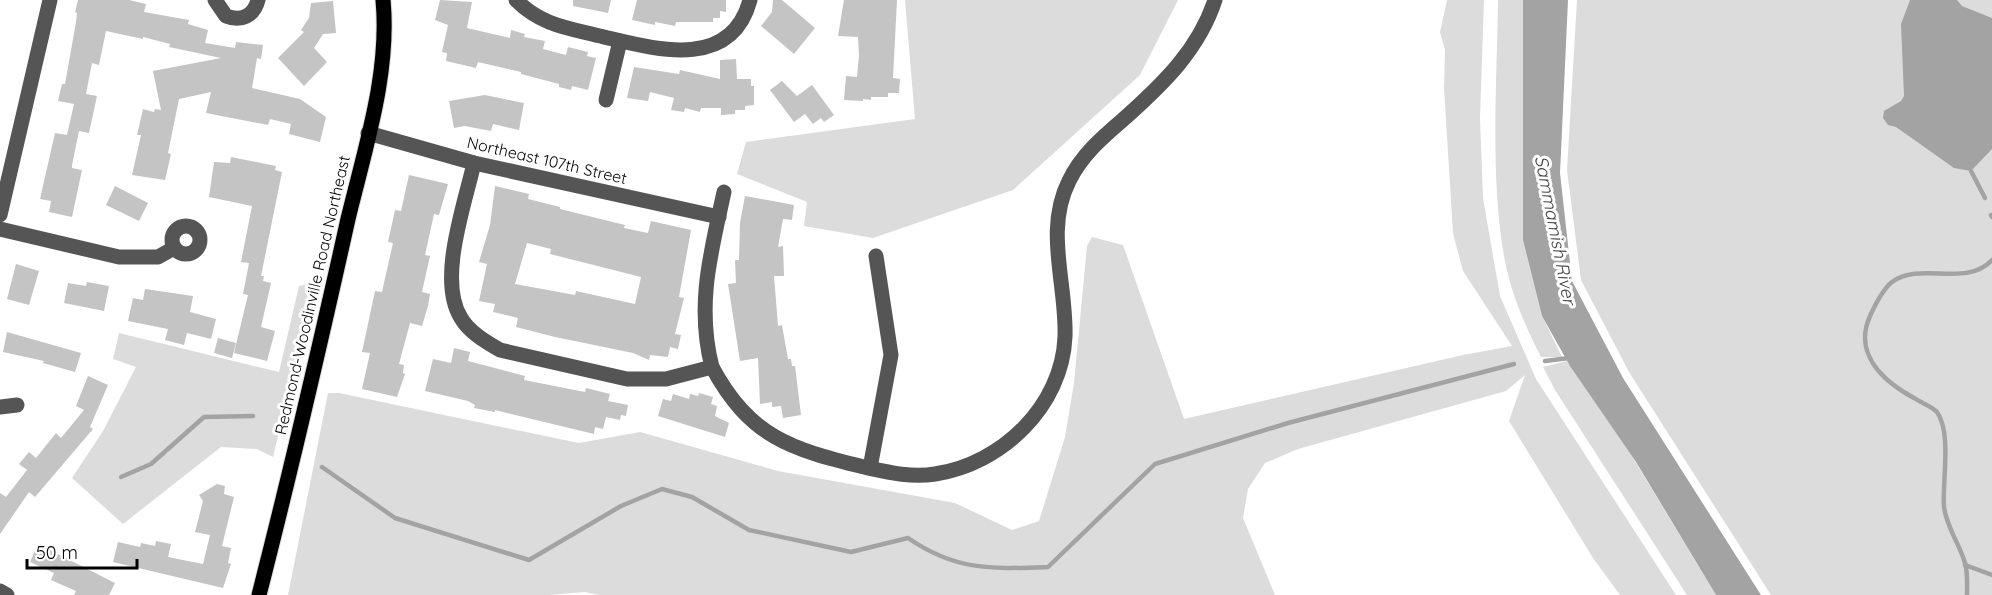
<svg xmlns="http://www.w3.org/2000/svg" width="1992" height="595" font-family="Quicksand,sans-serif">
	<rect width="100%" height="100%" fill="#fff"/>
	<g fill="#dcdcdc">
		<polygon points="905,0 1178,0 1140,75 1013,190 873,238 804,226 807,202 737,174 746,142 915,119"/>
		<polygon points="1447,0 1484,0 1480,118 1483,198 1500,296 1536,379 1676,595 1620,595 1593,558 1509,421 1525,375 1506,391 1298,449 1265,463 1248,489 1243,518 1275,595 599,595 585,592 549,595 288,595 328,393 339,393 579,443 640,432 778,471 955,503 1012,530 1039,521 1065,437 1074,383 1087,246 1092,237 1123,245 1184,419 1463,355 1512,346 1463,271 1453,233 1444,88 1445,50 1440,32"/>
		<path d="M 1498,0 L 1523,0 L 1523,240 L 1542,316 L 1562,357 L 1541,357 C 1527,330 1514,300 1507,271 C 1489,190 1497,84 1498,0 Z"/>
		<polygon points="1577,0 1992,0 1992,595 1771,595 1629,372 1581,280 1567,170"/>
		<polygon points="315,282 273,457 257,449 221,447 123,524 72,478 103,431 136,367 113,359 119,333 279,372 299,286"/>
		<polygon points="1567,361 1630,453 1716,595 1687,595 1555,390 1543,367"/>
	</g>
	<g fill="#a3a3a3">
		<polygon points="1523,0 1568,0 1560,173 1572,281 1623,378 1761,595 1716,595 1636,462 1570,366 1542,316 1523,240"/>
		<polygon points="1910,0 1957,0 1962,6 1992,18 1992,149 1971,171 1954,168 1896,127 1888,125 1883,118 1884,111 1901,101 1904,96 1901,24"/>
	</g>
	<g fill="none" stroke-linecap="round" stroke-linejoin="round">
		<g stroke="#a3a3a3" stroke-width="4.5">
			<polyline points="1971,171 1985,198"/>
			<polyline points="1991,215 1992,217"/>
			<polyline points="1545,361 1569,358"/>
			<path d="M 322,467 L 395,518 L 529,560 L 621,506 L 662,489 L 692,497 L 749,530 L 851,552 L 908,538 C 956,571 991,569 1048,567 L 1155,464 L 1288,423 L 1514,364"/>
			<polyline points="121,477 151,464 204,417 253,416"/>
			<polyline points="1965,565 1992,575"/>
			<path d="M 1967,595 C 1967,585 1968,573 1965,563 C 1960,545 1946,526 1944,507 C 1942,482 1952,433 1937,412 C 1933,407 1920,402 1914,398 C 1883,381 1853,354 1870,316 C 1875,305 1882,290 1892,282 C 1921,261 1966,288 1992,260"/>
		</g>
	</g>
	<g fill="#c4c4c4" fill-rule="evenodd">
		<polygon points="78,0 129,0 146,4 144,12 189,20 188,24 208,30 205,43 235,48 236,42 263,45 261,59 257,58 252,88 300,99 326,117 320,142 289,134 291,124 270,119 268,125 206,113 211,92 179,99 168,153 171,154 165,180 132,175 141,135 137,135 143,109 154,112 155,109 161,110 153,71 221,58 169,47 170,44 143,37 143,39 106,31 99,65 92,63 86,94 97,96 89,133 79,131 72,165 72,168 82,170 72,217 49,212 51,201 40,199 55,133 67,135 74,104 58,101 62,84 65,84 76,22 77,13 75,12"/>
		<polygon points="440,0 472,2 467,28 510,38 511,30 525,34 524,37 545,41 543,49 566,55 568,47 588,52 587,56 596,58 588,90 572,86 571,90 559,87 559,84 521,74 521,72 478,62 476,68 446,61 447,53 442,52 448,25 435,20"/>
		<polygon points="573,0 611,0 608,13 573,6"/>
		<polygon points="637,0 726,0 726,12 720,11 720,18 713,18 713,22 676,22 675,26 655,22 655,25 632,20"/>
		<polygon points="773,0 782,0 815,28 794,54 761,26 772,12"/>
		<polygon points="844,0 897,0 893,78 900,79 899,93 888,93 888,97 871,97 871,100 863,99 863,101 844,100 846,76 857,77 859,55 858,37 838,36"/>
		<polygon points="333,1 336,33 323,34 314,48 327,62 304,86 278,58 304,32 301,30 309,18 311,3"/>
		<polygon points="736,59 737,79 751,79 751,86 754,86 754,105 745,106 745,110 735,110 735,114 721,115 721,108 701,108 700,112 685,108 684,112 671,110 674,98 650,92 648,101 627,98 634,67 679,74 680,70 720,79 720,60"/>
		<polygon points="782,81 797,96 812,85 834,115 824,122 821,118 813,124 805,114 794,122 770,90"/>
		<polygon points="485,95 524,103 519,130 493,124 491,131 465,126 454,128 449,101"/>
		<polygon points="231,157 276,166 275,170 282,172 261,276 264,276 263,281 271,283 261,327 275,331 267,361 234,353 248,295 243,294 249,263 241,262 252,206 209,197 214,162 230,163"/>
		<polygon points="409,175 448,184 439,215 434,214 425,255 430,256 422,292 430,294 428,306 422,326 410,323 399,364 404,365 403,373 405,374 397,397 362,389 370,353 362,352 375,291 382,292 393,243 388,242 395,210 401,211"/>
		<polygon points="115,186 148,203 139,221 106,205"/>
		<path d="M 495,186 L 529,194 L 528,199 L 560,207 L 560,209 L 625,225 L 624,228 L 648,233 L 651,221 L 691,230 L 679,297 L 684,298 L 675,334 L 681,335 L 678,349 L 670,347 L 668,357 L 650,355 L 649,360 L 633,353 L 555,337 L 516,327 L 518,318 L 493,312 L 495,304 L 479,301 L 487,264 L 479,262 L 490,225 ZM 527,243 L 551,249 L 550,254 L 641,277 L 635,304 L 576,291 L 575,295 L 515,284 Z"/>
		<polygon points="745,196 794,205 792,220 783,219 778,247 783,246 784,276 774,276 778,326 782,325 788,359 791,359 792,366 795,366 801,415 783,418 781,406 772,407 772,402 760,404 758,358 740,361 728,284 736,283 735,260 739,260 740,223"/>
		<polygon points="16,264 39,271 29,305 7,299"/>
		<polygon points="87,282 109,286 104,311 64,303 68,283 86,286"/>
		<polygon points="145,289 193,296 190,312 216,319 211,339 187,333 184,345 165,340 168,329 128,321 133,298 143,300"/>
		<polygon points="7,332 81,353 75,372 43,363 44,361 3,352"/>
		<polygon points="218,338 236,343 232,358 214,353"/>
		<polygon points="454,348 470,352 468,361 525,376 524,380 585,392 586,388 610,394 608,401 628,405 626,416 621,415 620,420 606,417 603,429 595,427 594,434 495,410 495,412 474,408 475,405 468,401 425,391 433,359 451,363"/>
		<polygon points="88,376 108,385 90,427 93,429 35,497 29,492 0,534 0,493 6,497 27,470 19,464 29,452 36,458 56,433 61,438 84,410 76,406"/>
		<polygon points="699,393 713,397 711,404 717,406 715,416 729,423 725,437 658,416 663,399 671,401 673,394 689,399 690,394 698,396"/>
		<polygon points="217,484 225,486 224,494 234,497 222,546 231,548 228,563 231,564 223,588 113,562 118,542 140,547 141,543 155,546 156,541 171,544 168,557 203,564 210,535 195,532 203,501 199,495"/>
		<polygon points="38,544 115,583 109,595 74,595 76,591 51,580 54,573 30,562"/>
	</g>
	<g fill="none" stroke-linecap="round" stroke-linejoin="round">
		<g stroke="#dbdbdb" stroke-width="17">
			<path id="major" d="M 259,595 C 291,470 320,345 348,219 C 365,148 390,73 383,0"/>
		</g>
		<g stroke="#555" stroke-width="15">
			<path d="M 215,0 L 226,16 C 241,22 254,16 258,0"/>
			<path d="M 516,0 C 542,26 569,28 604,37 C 655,49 731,71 750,0"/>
			<polyline points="606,100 620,41"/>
			<polyline points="368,133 474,163 719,217"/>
			<path d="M 474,163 C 465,204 437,280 461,318 C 469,332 486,342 500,350 L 627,379 L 666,379 L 712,367 C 750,437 790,449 864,467 C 887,472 911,478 935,474 C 1002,464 1062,406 1065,337 C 1067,285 1044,230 1069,181 C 1082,154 1104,136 1126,117 C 1164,83 1199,49 1215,0"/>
			<polyline points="0,215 50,0"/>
			<circle cx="186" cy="240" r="14"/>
			<polyline points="0,229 119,257 158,257 174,248"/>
			<path d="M 712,367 C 696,305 711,252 724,192"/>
			<polyline points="0,407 17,405"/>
			<polyline points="870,468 891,355 876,256"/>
			<polyline points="0,591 7,595"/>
		</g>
		<use href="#major" stroke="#000" stroke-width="15"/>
	</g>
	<g text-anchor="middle" stroke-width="6" stroke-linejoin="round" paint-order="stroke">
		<g font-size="16" fill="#000" stroke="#fff">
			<text transform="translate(547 160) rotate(13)" y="6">Northeast 107th Street</text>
			<text transform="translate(312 295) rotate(-77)" y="6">Redmond-Woodinville Road Northeast</text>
		</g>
		<g font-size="18" font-style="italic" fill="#444" stroke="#fff">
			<text transform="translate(1555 230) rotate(79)" y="6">Sammamish River</text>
		</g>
	</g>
	<path d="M27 559v9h110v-9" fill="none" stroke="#000000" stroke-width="3"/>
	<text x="36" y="559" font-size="18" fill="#000000" stroke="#ffffff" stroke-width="4.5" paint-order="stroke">50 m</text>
</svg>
